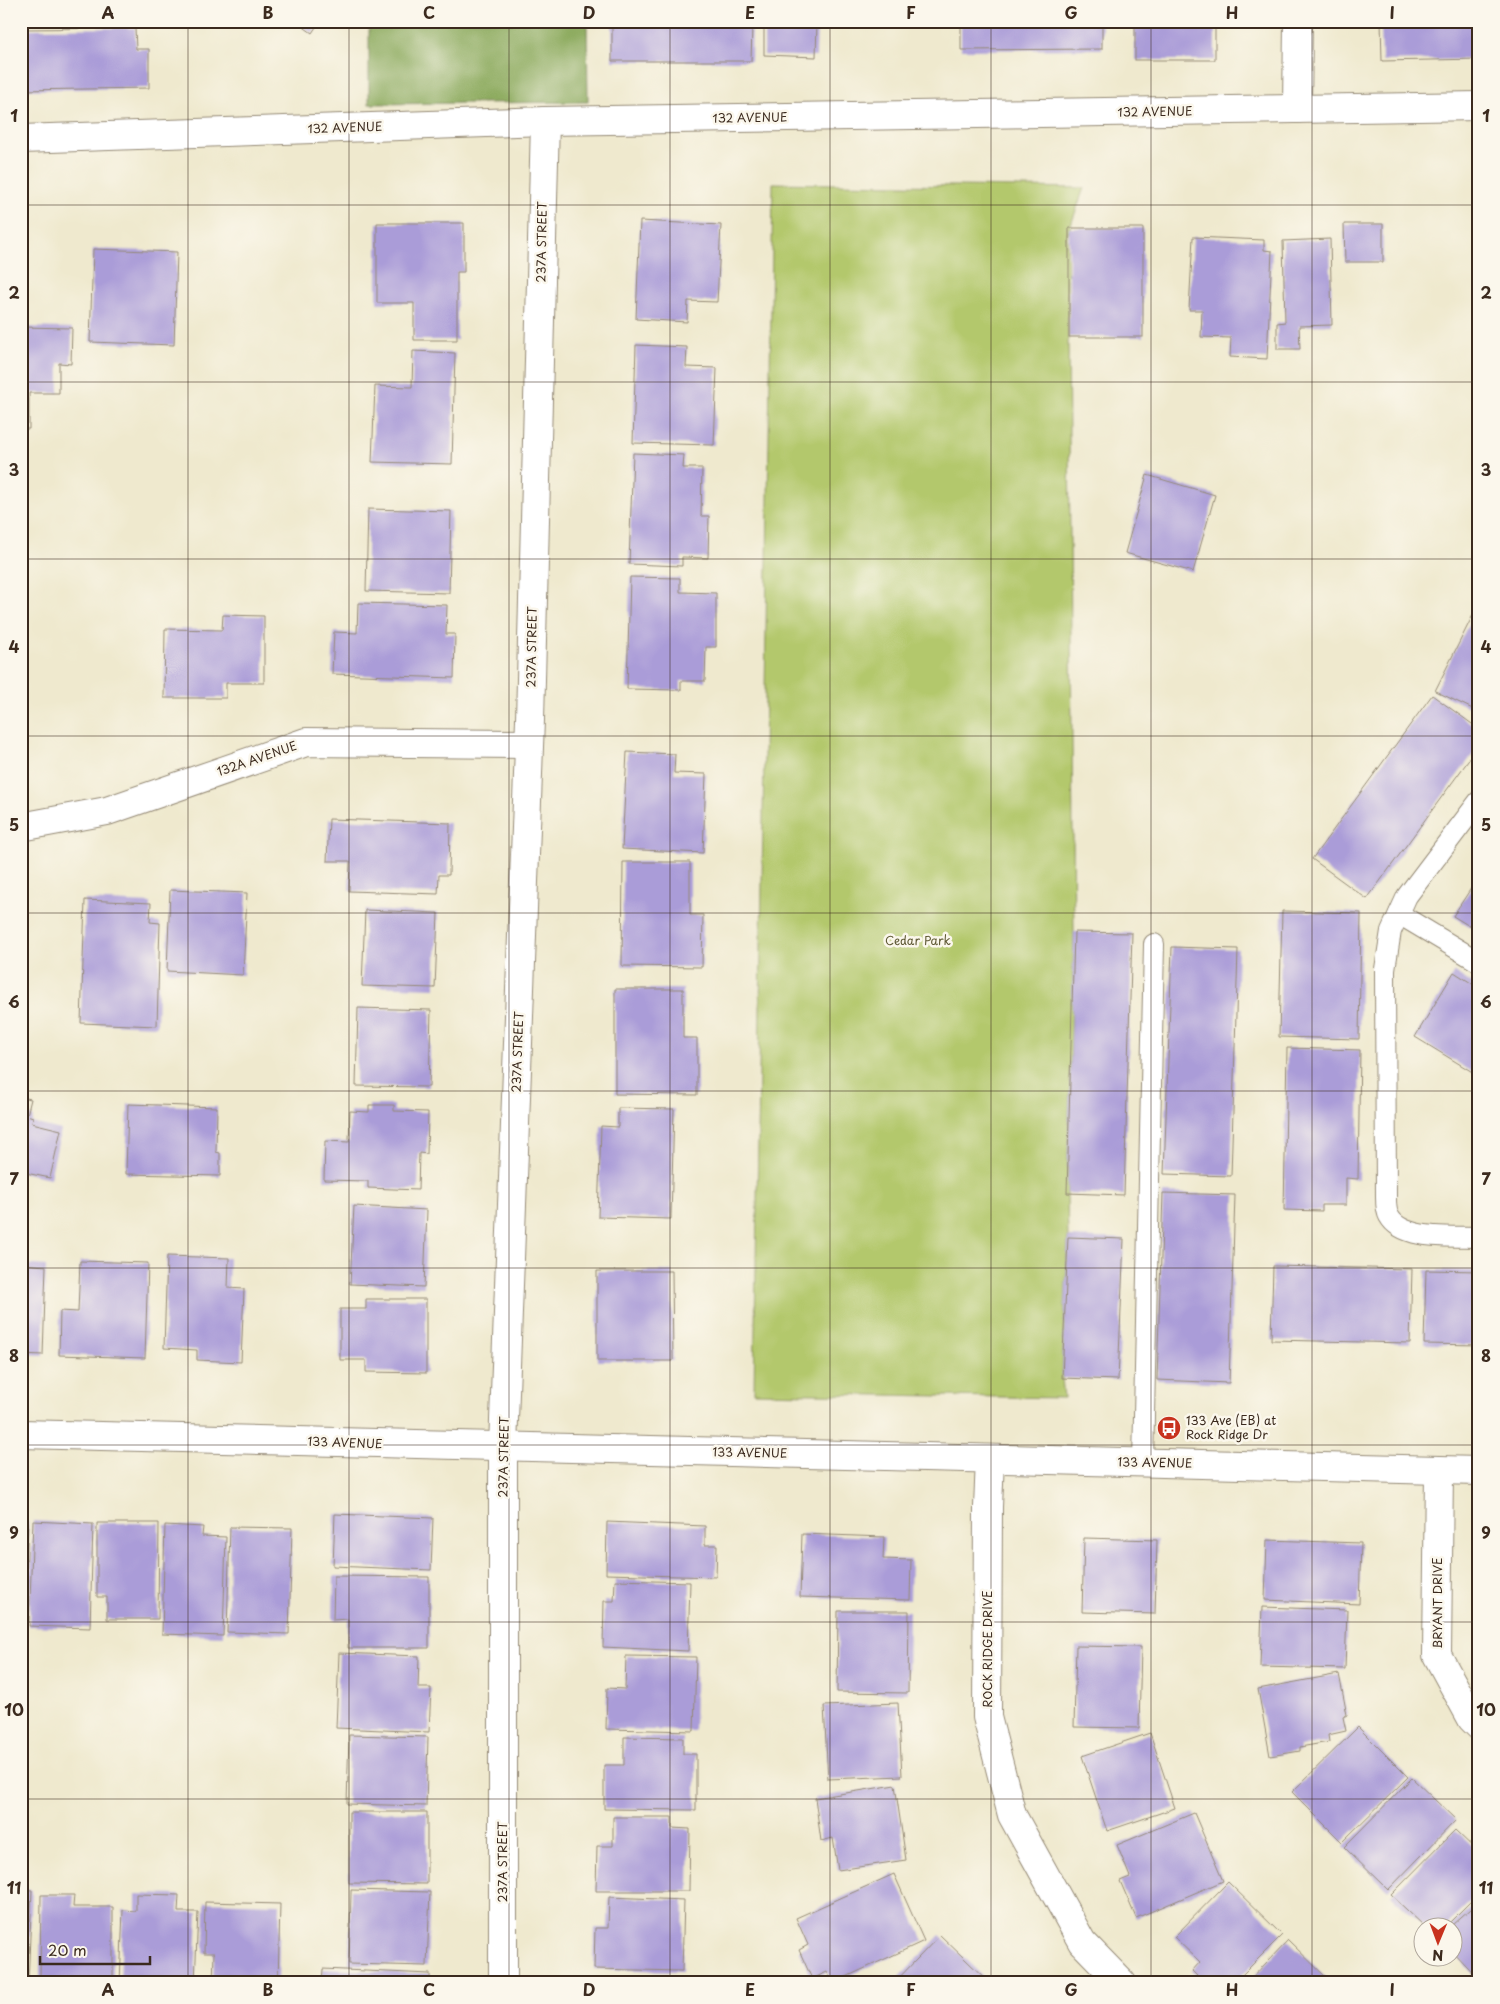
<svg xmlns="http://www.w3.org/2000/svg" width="1500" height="2004" font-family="'Playpen Sans',sans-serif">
	<rect width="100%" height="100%" fill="#fbf7ec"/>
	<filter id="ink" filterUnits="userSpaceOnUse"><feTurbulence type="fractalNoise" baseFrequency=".02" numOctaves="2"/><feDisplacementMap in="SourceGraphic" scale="10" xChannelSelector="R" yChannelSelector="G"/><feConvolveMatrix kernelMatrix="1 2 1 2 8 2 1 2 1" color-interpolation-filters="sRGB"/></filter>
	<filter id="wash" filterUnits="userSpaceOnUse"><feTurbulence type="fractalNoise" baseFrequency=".0096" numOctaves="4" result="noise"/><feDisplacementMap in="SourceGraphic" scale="20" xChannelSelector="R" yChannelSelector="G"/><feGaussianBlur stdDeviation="1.12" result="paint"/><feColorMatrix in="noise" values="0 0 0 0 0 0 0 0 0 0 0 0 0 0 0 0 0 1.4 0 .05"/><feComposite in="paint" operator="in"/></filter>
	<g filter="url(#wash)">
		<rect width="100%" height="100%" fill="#efe9ce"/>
		<polygon fill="#b3c86c" stroke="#777945" points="773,183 1084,188 1067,236 1074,932 1067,1193 1068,1237 1062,1378 1064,1398 754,1393"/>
		<polygon fill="#8eac60" stroke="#646b3f" points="369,21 587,21 588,102 369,104"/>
		<g id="blocks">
			<g fill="#aa9cd8">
				<polygon points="295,21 320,21 312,33"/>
				<polygon points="612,21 817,21 816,57 764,55 764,28 752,27 751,61 612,61"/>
				<polygon points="961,21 1102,21 1102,49 961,50"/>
				<rect x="1135" y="21" width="80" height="39"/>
				<polygon points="1381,21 1479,21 1479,59 1382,61"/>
				<polygon points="135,28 136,49 149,49 149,88 21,90 21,29"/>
				<polygon points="640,221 721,225 717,302 688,301 687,322 636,319"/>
				<polygon points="377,223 464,223 464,272 457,272 457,340 414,340 414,303 377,303"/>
				<polygon points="1344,224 1383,224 1383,262 1345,262"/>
				<rect x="1069" y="228" width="74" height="109"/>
				<polygon points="1193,237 1264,240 1264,250 1272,251 1267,359 1230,357 1231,338 1201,337 1202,310 1189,310"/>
				<polygon points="1330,239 1332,325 1299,326 1300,349 1277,349 1277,323 1285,322 1283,241"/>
				<polygon points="93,249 177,252 174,345 90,342"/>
				<polygon points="21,327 72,328 71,364 59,363 59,393 29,393 29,429 21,429"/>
				<polygon points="636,345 687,347 686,367 717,368 714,445 633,443"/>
				<polygon points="413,351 455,353 452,464 372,462 375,386 412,387"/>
				<polygon points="633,453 684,455 683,468 702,468 701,516 709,516 708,558 682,557 682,566 629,564"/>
				<polygon points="1147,475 1215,495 1193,572 1125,553"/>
				<polygon points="368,509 451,511 449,593 366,591"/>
				<polygon points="630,577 680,578 680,592 716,593 716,647 706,647 705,681 681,681 681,690 627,689"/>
				<polygon points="358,603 447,605 446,634 455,634 454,678 332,674 334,632 357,633"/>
				<polygon points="1479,603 1479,712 1435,691"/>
				<polygon points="223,615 264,616 264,683 226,683 226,698 164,698 165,629 222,630"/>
				<polygon points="1432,695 1479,729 1479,746 1367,899 1312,859"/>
				<polygon points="627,752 675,754 674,773 706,774 703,853 622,849"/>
				<polygon points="329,819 450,823 449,875 439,875 438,894 349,891 350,861 327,861"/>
				<polygon points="623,862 690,862 690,915 703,915 702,967 622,966"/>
				<polygon points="1479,876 1479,932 1453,916"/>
				<polygon points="170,890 247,893 243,975 167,971"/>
				<polygon points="85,900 151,903 150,922 160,923 157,1026 81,1023"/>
				<polygon points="365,910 438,913 435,988 362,986"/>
				<polygon points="1282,911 1361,913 1359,1039 1279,1037"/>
				<polygon points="1074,932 1132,933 1124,1195 1067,1193"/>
				<polygon points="1172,947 1238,949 1231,1176 1164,1174"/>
				<polygon points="1454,972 1479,988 1479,1076 1415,1037"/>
				<polygon points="615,989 683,989 683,1038 697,1038 697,1095 615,1094"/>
				<polygon points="358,1008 431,1010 429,1087 356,1086"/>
				<polygon points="1287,1048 1360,1050 1358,1179 1346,1178 1346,1205 1322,1205 1322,1211 1284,1210"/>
				<polygon points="21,1097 31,1099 27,1115 33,1117 32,1123 61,1130 50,1178 21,1172"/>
				<polygon points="128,1104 217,1107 216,1152 220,1153 220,1176 126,1174"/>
				<polygon points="369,1105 394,1105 394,1111 428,1112 427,1154 419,1153 418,1190 368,1188 368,1181 324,1180 325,1141 349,1142 350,1111 369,1112"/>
				<polygon points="618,1108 674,1109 671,1219 598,1217 601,1126 618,1127"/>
				<polygon points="1163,1193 1235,1195 1229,1383 1157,1380"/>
				<polygon points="354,1206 427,1210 424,1287 350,1284"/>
				<polygon points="1068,1237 1124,1239 1118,1380 1062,1378"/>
				<polygon points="167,1256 229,1258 228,1288 244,1289 241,1362 197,1360 197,1350 164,1348"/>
				<polygon points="80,1261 148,1263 145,1358 59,1355 60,1311 78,1312"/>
				<polygon points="21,1264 46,1266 43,1355 21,1354"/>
				<polygon points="1273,1266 1412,1269 1410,1343 1271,1340"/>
				<polygon points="1426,1270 1479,1271 1479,1345 1424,1344"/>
				<polygon points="597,1271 672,1271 673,1361 597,1361"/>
				<polygon points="366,1299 426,1299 426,1373 366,1372 366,1360 340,1360 340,1309 366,1309"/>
				<polygon points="335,1514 433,1518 431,1570 333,1566"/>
				<polygon points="33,1521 93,1524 90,1628 29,1626"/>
				<polygon points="21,1522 28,1522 25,1607 21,1607"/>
				<polygon points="607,1522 705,1526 705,1545 717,1545 716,1577 606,1574"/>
				<polygon points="97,1523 159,1523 158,1619 107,1619 107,1597 97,1597"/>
				<polygon points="165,1525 203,1527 202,1536 226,1537 223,1636 162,1634"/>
				<polygon points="230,1527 292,1528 289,1634 227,1632"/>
				<polygon points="802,1534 884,1537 883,1559 911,1560 910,1600 800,1597"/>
				<polygon points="1084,1538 1157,1540 1155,1614 1082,1612"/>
				<polygon points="1267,1540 1361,1543 1359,1604 1265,1600"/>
				<polygon points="334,1576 429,1577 429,1648 348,1648 348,1619 333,1620"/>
				<polygon points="615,1580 690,1582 688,1651 603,1647 604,1601 614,1601"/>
				<polygon points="1262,1607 1347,1610 1345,1669 1260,1667"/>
				<polygon points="838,1611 909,1611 908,1693 837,1692"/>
				<polygon points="1076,1646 1141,1647 1139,1728 1074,1727"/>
				<polygon points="339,1653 419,1656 418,1688 431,1688 429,1732 336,1728"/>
				<polygon points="626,1656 696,1657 694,1731 606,1729 607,1688 625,1689"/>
				<polygon points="1339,1674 1347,1715 1343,1717 1346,1731 1328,1735 1329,1742 1300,1747 1300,1751 1270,1756 1258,1689"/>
				<polygon points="898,1703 902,1776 828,1779 824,1706"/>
				<polygon points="1358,1727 1408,1777 1342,1842 1292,1792"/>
				<polygon points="1150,1733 1175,1808 1107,1831 1082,1756"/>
				<polygon points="349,1735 428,1737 426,1806 347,1804"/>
				<polygon points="624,1737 683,1738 683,1754 696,1754 696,1810 604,1809 604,1765 624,1765"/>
				<polygon points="1412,1778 1456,1820 1388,1890 1344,1847"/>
				<polygon points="895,1785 906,1860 838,1870 833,1838 821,1841 815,1798"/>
				<polygon points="349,1812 427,1812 427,1884 349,1883"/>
				<polygon points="1194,1813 1223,1881 1136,1918 1120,1881 1130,1877 1117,1845"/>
				<polygon points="613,1817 672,1817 672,1828 690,1829 689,1891 596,1891 597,1846 613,1846"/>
				<polygon points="1455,1830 1479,1853 1479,1893 1446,1926 1424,1926 1391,1895"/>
				<polygon points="894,1874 924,1941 833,1983 827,1972 812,1979 799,1950 808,1945 796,1918"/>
				<polygon points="1228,1882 1282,1935 1234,1983 1204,1983 1192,1971 1200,1962 1174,1937"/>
				<polygon points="21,1889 32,1890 28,1983 21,1983"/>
				<polygon points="351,1890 430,1892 427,1966 349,1964"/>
				<polygon points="136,1894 179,1895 178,1912 198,1912 195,1983 120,1983 123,1910 136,1911"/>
				<polygon points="41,1895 74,1895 73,1907 113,1907 113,1983 72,1983 72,1979 40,1979"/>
				<polygon points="609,1897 684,1900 682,1971 594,1969 595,1928 608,1928"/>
				<polygon points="1479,1901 1479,1980 1452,1951 1452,1925"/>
				<polygon points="205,1902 280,1904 278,1983 213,1983 214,1953 204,1953"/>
				<polygon points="940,1935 990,1983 894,1983"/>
				<polygon points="1288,1940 1332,1983 1247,1983"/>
				<polygon points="323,1969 430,1974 430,1983 322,1983"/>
				<polygon points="597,1980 691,1980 692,1983 597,1983"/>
			</g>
		</g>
	</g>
	<g filter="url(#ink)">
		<use href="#blocks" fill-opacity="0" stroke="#958a76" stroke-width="1"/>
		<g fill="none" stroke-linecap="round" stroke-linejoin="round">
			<g stroke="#958a76" stroke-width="22">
				<g id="lane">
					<path d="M 1479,801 L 1407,896 L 1391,931 L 1385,969 L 1386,1197 C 1386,1203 1386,1211 1389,1216 C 1402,1241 1454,1236 1479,1237"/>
					<polyline points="1399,914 1479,962"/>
					<polyline points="1143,1463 1154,944"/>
				</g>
			</g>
			<g stroke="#958a76" stroke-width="30">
				<g id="street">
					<polyline points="1297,109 1298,21"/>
					<polyline points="21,139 545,121 1479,106"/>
					<polyline points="21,827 107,811 306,742 529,744"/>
					<polyline points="990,1459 988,1507 987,1717 1012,1815 1082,1942 1122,1983"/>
					<polyline points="1439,1470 1437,1655 1472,1719 1479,1726"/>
					<polyline points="503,1983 503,1447 530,720 545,121"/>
				</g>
			</g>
			<g stroke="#958a76" stroke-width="30">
				<polyline id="secondary" points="21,1434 1479,1471"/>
			</g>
			<use href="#lane" stroke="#fff" stroke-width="20"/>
			<use href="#street" stroke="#fff" stroke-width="28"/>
			<use href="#secondary" stroke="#fff" stroke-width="28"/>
		</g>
	</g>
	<path fill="none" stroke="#3b2a1e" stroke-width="1" stroke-opacity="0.55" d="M 188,21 L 188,1983M 349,21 L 349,1983M 509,21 L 509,1983M 670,21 L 670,1983M 830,21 L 830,1983M 991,21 L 991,1983M 1151,21 L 1151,1983M 1312,21 L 1312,1983M 21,205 L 1479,205M 21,382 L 1479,382M 21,559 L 1479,559M 21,736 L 1479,736M 21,913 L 1479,913M 21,1091 L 1479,1091M 21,1268 L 1479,1268M 21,1445 L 1479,1445M 21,1622 L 1479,1622M 21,1799 L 1479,1799"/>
	<defs>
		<g id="bus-disc" transform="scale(1.25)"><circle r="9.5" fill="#c8321e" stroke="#fbf7ec"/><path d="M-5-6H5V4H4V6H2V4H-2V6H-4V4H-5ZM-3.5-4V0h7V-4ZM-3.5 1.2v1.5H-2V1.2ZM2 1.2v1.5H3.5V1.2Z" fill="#fff"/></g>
	</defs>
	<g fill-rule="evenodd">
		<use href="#bus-disc" x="1169" y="1428"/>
	</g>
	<g text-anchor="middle" stroke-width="5" stroke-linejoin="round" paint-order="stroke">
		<g font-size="12" fill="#3b2a1e" stroke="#fbf7ec">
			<text transform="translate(1155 112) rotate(-1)" y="4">132 AVENUE</text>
			<text transform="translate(750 118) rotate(-1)" y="4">132 AVENUE</text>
			<text transform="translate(345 128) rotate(-2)" y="4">132 AVENUE</text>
			<text transform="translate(542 242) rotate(-89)" y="4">237A STREET</text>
			<text transform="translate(532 647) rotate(-89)" y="4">237A STREET</text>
			<text transform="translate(257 759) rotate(-19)" y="4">132A AVENUE</text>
			<text transform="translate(518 1052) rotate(-88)" y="4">237A STREET</text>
			<text transform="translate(345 1443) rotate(2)" y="4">133 AVENUE</text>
			<text transform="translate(750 1453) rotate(1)" y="4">133 AVENUE</text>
			<text transform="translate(504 1457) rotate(-89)" y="4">237A STREET</text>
			<text transform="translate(1155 1463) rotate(1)" y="4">133 AVENUE</text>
			<text transform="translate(1438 1603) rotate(-90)" y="4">BRYANT DRIVE</text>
			<text transform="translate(988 1649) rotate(-90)" y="4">ROCK RIDGE DRIVE</text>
			<text transform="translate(503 1862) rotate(-90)" y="4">237A STREET</text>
		</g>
		<g font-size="12" fill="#5f5935" stroke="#fbf7ec">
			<text x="918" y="945">Cedar Park</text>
		</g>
		<g font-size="12" fill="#3b2a1e" stroke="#fbf7ec" text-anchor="start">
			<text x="1186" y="1425">133 Ave (EB) at<tspan x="1186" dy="14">Rock Ridge Dr</tspan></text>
		</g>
	</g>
	<rect width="1500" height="2004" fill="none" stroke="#fbf7ec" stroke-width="55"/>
	<g transform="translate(1438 1942) rotate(181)"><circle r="24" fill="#fbf7ec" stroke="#aea59a"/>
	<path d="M0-4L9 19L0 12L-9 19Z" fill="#c8321e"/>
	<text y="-8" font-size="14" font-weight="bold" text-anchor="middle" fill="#3b2a1e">N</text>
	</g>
	<path d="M40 1956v8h110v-8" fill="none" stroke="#3b2a1e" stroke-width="2.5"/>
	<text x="48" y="1956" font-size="15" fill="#3b2a1e" stroke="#fbf7ec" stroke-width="4" paint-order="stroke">20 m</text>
	<rect x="28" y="28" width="1444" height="1948" fill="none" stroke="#3b2a1e" stroke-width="2"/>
	<g font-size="16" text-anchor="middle" font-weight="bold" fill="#3b2a1e">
		<text x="108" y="19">A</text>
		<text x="268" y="19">B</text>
		<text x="429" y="19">C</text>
		<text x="589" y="19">D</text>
		<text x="750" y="19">E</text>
		<text x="911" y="19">F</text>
		<text x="1071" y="19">G</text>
		<text x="1232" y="19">H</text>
		<text x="1392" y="19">I</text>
		<text x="14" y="122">1</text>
		<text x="1486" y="122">1</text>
		<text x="14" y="299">2</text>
		<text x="1486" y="299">2</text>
		<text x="14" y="476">3</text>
		<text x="1486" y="476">3</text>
		<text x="14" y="653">4</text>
		<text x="1486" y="653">4</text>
		<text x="14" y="831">5</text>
		<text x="1486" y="831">5</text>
		<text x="14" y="1008">6</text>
		<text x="1486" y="1008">6</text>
		<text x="14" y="1185">7</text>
		<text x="1486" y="1185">7</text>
		<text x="14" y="1362">8</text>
		<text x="1486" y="1362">8</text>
		<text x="14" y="1539">9</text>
		<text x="1486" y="1539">9</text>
		<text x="14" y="1716">10</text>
		<text x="1486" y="1716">10</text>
		<text x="14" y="1894">11</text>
		<text x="1486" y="1894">11</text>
		<text x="108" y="1996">A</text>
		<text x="268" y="1996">B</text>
		<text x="429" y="1996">C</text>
		<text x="589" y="1996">D</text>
		<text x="750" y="1996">E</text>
		<text x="911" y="1996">F</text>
		<text x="1071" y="1996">G</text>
		<text x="1232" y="1996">H</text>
		<text x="1392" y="1996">I</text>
	</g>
</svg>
